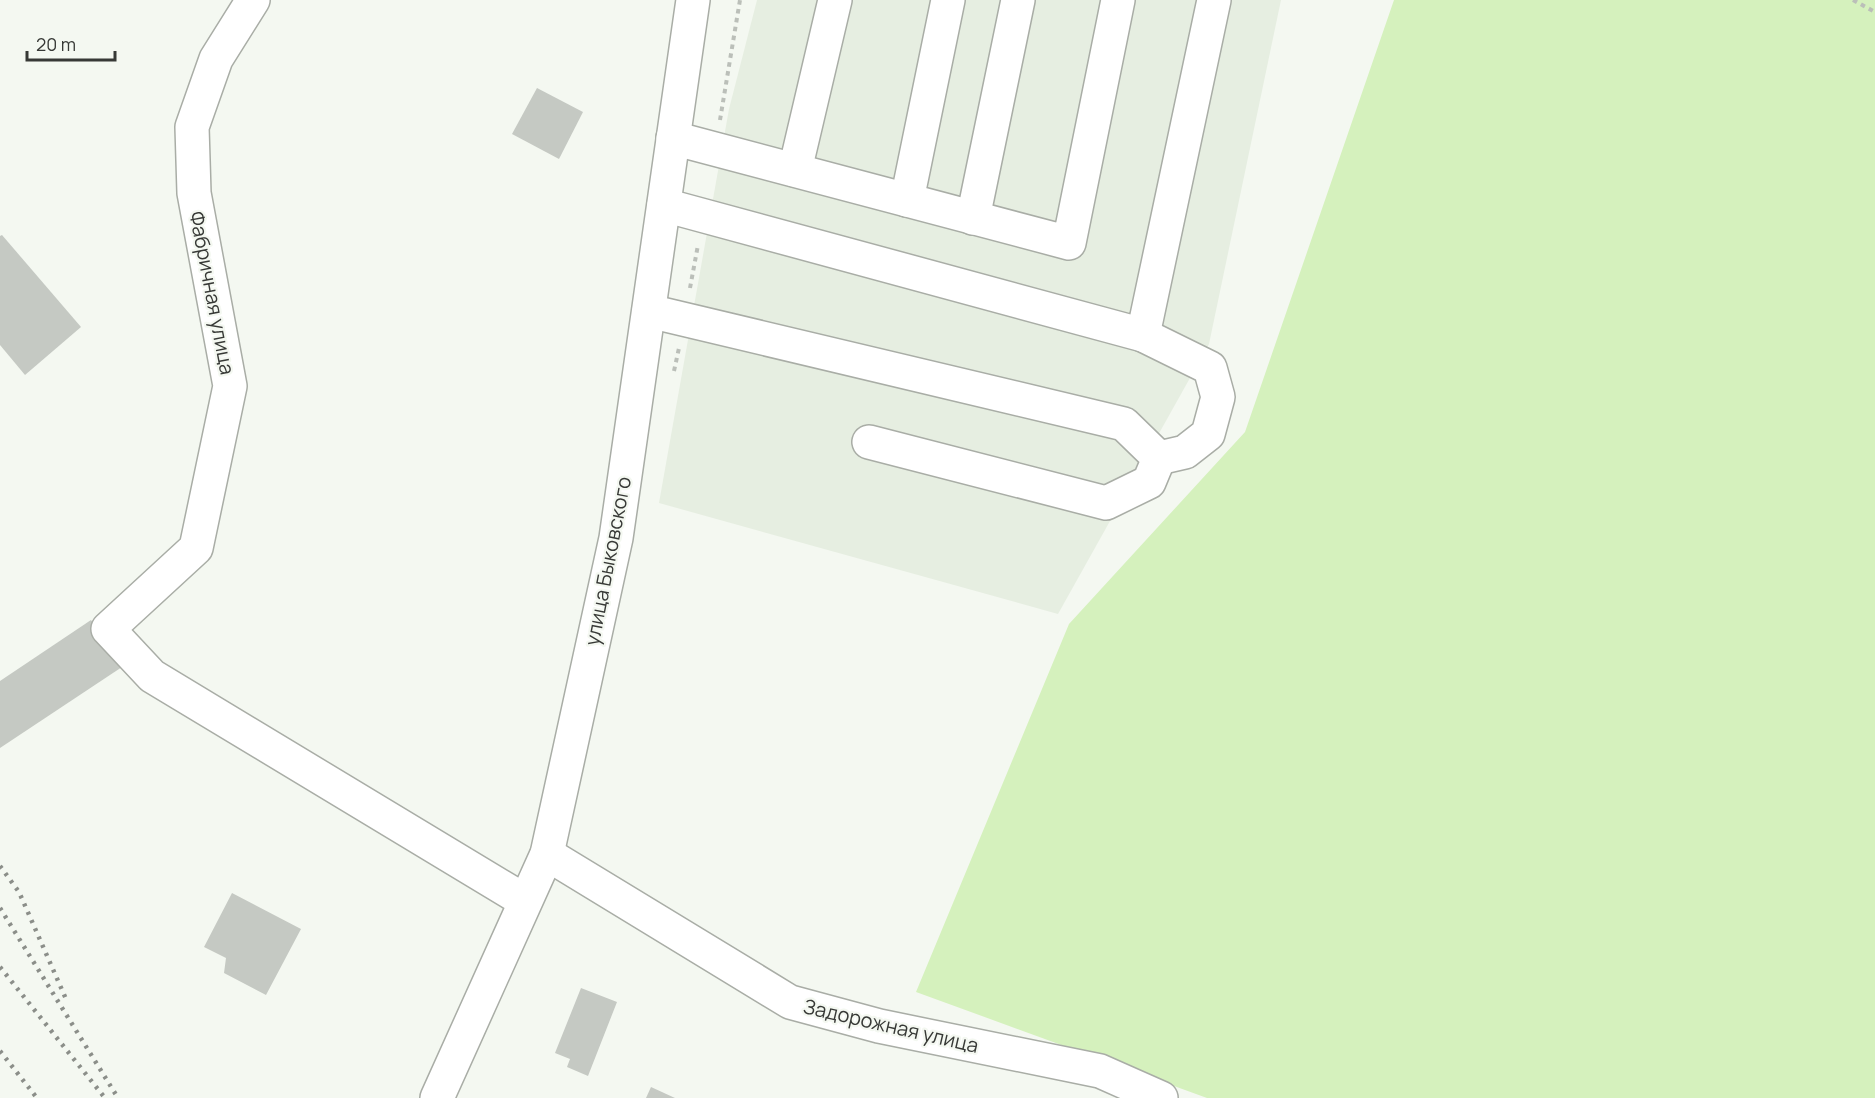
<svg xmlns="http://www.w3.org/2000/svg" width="1875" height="1098" font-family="Manrope,sans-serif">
	<rect width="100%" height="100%" fill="#f4f8f1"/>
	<polygon fill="#e6eee1" points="757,0 1281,0 1209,344 1058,614 659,503 729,109"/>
	<polygon fill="#d5f1bd" points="1394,0 1875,0 1875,1098 1207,1098 916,992 1069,624 1245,432"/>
	<g fill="#c5c9c3">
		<polygon points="537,88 583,112 559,159 512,134"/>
		<polygon points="2,235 81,327 25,375 0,345 0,236"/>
		<polygon points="91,620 122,667 0,748 0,681"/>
		<polygon points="232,893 301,929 266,995 224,973 226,958 204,947"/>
		<polygon points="581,988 617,1002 588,1076 567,1067 570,1059 555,1053"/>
		<polygon points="651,1087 675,1098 646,1098"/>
	</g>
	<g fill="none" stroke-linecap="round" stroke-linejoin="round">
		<g stroke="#a9ada6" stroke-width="36">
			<g id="minor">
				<polyline points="253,0 216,59 192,127 194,193 230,386 196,548 108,629 152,676 525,901"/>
				<polyline points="673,138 1069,243 1118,0"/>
				<polyline points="795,170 835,0"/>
				<polyline points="907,200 948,0"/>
				<polyline points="664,205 1143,335 1214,0"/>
				<polyline points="973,218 1018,0"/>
				<polyline points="649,311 1124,424 1159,458 1149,482 1106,503 869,442"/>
				<polyline points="1143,335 1210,368 1218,397 1208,434 1185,452 1159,458"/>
				<polyline points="547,854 790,1002 879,1026 1100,1071 1161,1098"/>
				<polyline points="437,1098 547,854 616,538 693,0"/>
			</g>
		</g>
		<g stroke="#bbbfb9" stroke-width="4" stroke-dasharray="4.5 4.5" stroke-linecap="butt">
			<polyline points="1853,0 1875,12"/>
			<polyline points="720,120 740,0"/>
			<polyline points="690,288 698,245"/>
			<polyline points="674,371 679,348"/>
		</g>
		<use href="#minor" stroke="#fff" stroke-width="33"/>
		<g stroke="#8b8e89" stroke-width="4.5" stroke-dasharray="3 6" stroke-linecap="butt">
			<polyline points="0,866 19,892 66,999"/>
			<polyline points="0,908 118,1098"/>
			<polyline points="0,967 105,1098"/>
			<polyline points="0,1051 37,1098"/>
		</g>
	</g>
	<g text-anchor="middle" stroke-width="4.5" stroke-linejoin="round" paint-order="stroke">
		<g font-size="20" fill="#373936" stroke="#f4f8f1">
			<text transform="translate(212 293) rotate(79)" y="7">Фабричная улица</text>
			<text transform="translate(608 561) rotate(-79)" y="7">улица Быковского</text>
			<text transform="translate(891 1026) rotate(13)" y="7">Задорожная улица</text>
		</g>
	</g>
	<path d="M27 51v9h88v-9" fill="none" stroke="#373936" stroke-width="3"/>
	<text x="36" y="51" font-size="18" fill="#373936" stroke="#f4f8f1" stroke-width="4.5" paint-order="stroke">20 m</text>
</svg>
